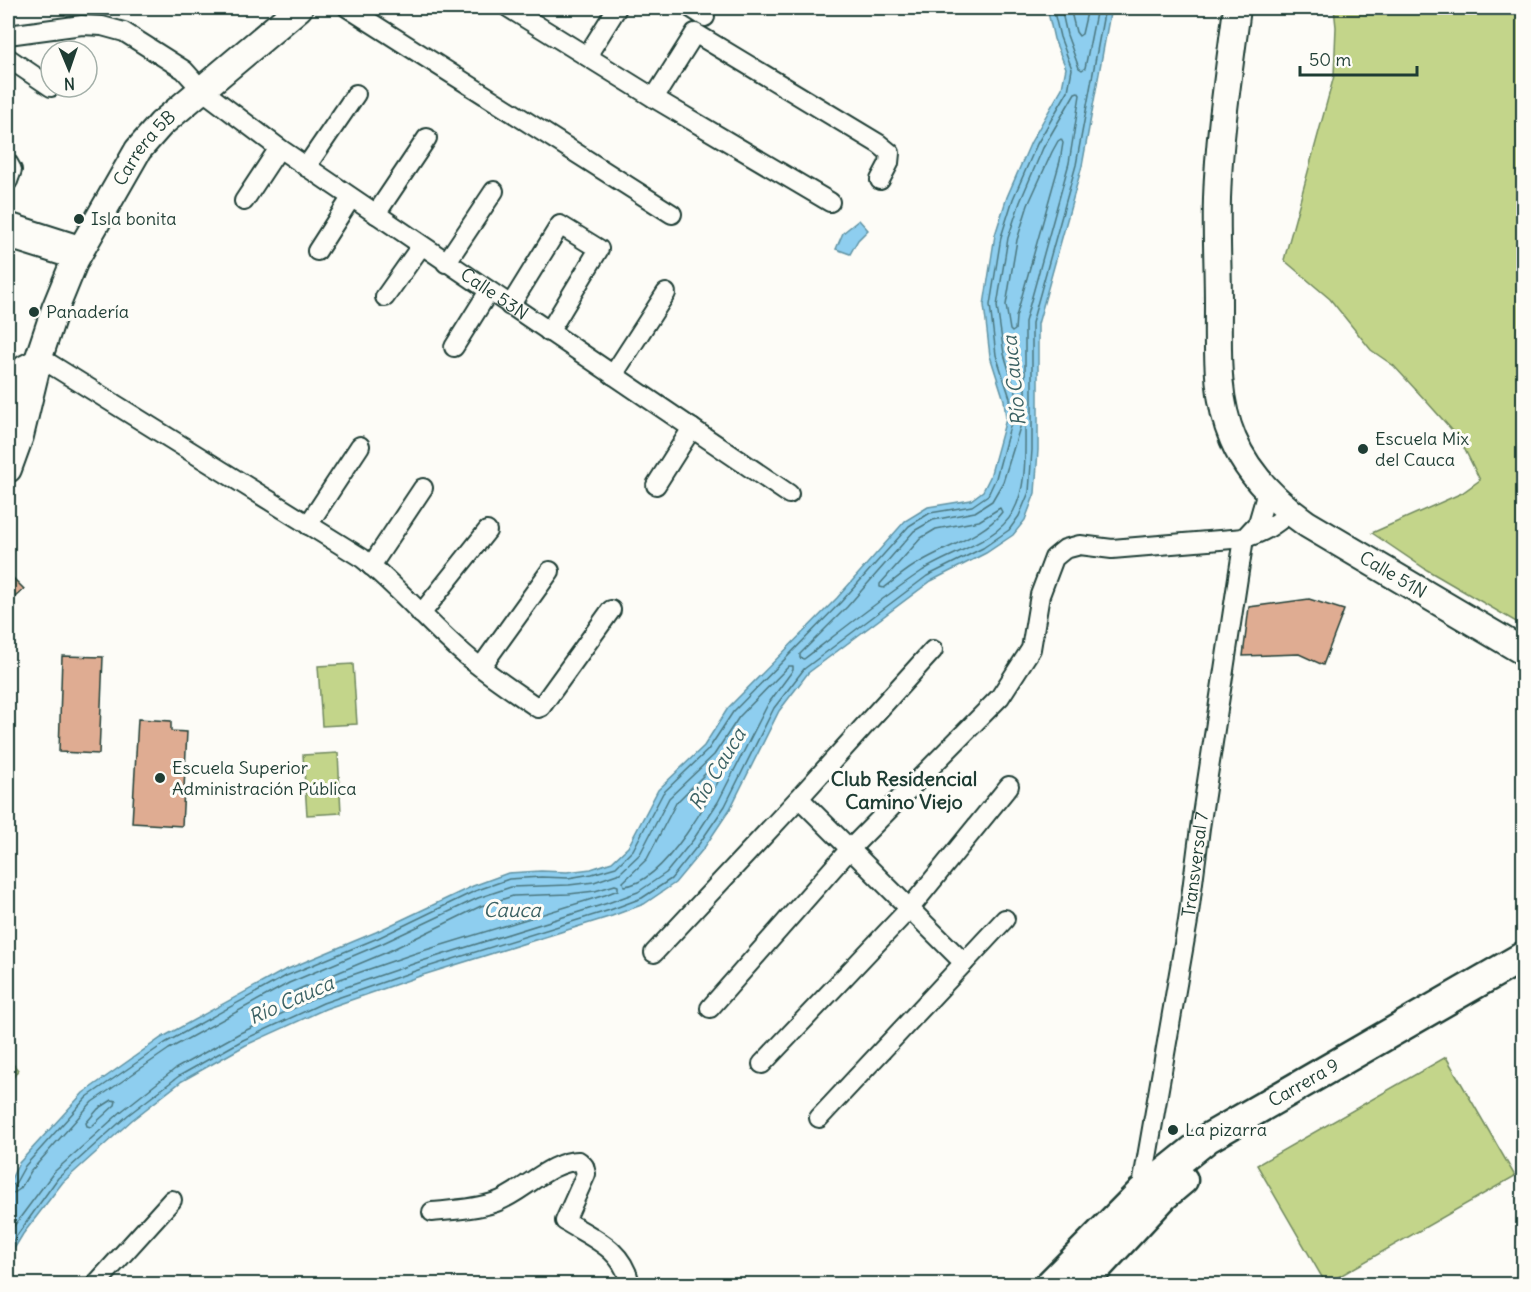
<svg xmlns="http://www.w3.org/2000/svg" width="1531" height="1292" font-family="Delius,sans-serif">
	<rect width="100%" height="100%" fill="#fdfcf7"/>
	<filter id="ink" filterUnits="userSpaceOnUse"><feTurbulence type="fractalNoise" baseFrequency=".0167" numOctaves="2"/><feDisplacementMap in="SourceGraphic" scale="12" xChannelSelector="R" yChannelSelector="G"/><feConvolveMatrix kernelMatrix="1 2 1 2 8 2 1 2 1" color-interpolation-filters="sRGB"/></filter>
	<g filter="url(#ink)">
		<g fill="#c3d58a" stroke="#71895f" stroke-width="1.5">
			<polygon points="1334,8 1523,8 1523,626 1427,570 1372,533 1462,493 1480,480 1459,438 1427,402 1394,366 1371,350 1330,299 1284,260 1334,76 1336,27"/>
			<polygon points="353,664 357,724 322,726 318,666"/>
			<polygon points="338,753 341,813 307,815 303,755"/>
			<polygon points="1446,1057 1515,1176 1326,1284 1257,1165"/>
			<polygon points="8,1058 18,1070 8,1086"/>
		</g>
		<g fill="#8eceef" stroke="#6294a4" stroke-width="1.5">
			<polygon points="1047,8 1111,8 1082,166 1038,324 1038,450 1035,493 1025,520 1013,535 986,553 931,581 808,673 779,711 730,809 704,848 675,883 644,904 612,916 423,975 325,1009 246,1045 182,1081 132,1120 63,1182 23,1234 8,1259 8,1185 19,1163 83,1093 161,1038 283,971 376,932 473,886 508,873 541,871 567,872 591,869 612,862 628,847 658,790 704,746 728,708 837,598 905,521 928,507 971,500 983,491 990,477 1006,419 1004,400 990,356 984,305 995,235 1007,197 1031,142 1062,88 1066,68 1054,39"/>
			<polygon points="859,220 868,230 858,240 850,254 836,249 843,233"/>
		</g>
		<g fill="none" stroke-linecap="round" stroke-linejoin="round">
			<g stroke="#4b777f" stroke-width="1.5">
				<polyline points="1061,8 1067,35 1079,68 1082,70 1085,68 1097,8"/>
				<polyline points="1070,8 1076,32 1079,36 1082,34 1088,8"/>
				<polygon points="1078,92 1080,95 1069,163 1025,322 1025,408 1021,411 1019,409 1017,396 1004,354 997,306 1008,238 1020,202 1043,148 1075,93"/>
				<polygon points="1061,139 1063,143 1060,161 1016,317 1015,330 1012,332 1010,330 1006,305 1017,240 1028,205 1052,152 1058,141"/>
				<path d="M 1021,424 L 1025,426 C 1025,454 1027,487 1013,512 C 997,542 949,553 922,571 C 882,598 843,629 804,659 L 800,658 L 800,654 L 847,607 L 914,531 L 933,520 L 975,512 L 992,501 L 1003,482 Z"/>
				<path d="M 1000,508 L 1002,512 C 986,534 946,547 922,561 C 908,568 896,579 884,588 L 880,587 L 880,584 L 921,538 L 936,529 L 979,521 Z"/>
				<path d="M 726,753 L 730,753 L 731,757 C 714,791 665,884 624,886 L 623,882 L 647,859 L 676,803 Z"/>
				<polygon points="615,885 618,886 618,890 605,895 416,953 320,986 317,984 318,981 385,953 481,906 513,896 569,894 595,891"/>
				<polygon points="306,986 310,987 309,991 289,1000 285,999 286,995"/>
				<polygon points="112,1100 116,1101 115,1105 91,1127 87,1126 86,1123 98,1109"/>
				<polyline points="8,1186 15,1184 25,1166 87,1097 165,1043 286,976 378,938 475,891 509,879 541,877 568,878 592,874 616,867 633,850 663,793 708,750 733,712 841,602 909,526 930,513 972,506 988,495 996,478 1012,419 1010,398 996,355 990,305 1001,237 1013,199 1037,144 1068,91 1072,69 1060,37 1053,8"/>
				<polyline points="8,1194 14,1193 20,1189 31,1171 92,1102 169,1049 289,983 381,944 478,898 511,887 569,885 594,882 620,873 640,854 669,798 714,755 739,717 789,666 793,666 793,670 768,704 718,802 693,840 666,873 638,892 608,903 419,962 320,996 240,1033 175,1069 123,1110 54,1172 8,1234"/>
				<polyline points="8,1248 58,1178 128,1115 179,1076 243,1040 323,1003 421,969 610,910 642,898 671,879 699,844 725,806 774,708 804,669 927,576 983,548 1009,530 1019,516 1029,492 1032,450 1032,323 1076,165 1105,8"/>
			</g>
		</g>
		<g fill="#dfac92" stroke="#1f3d34" stroke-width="1.5">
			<polygon points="8,573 24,589 8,603"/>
			<polygon points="1309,599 1344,610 1323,665 1299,654 1243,656 1249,607"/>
			<polygon points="62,656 103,657 99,754 59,752"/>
			<polygon points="138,719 171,721 171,731 187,732 182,826 132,823"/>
		</g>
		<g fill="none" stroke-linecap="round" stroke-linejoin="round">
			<g stroke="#1f3d34" stroke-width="22">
				<g id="minor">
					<polyline points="348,8 672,214"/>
					<polyline points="509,8 654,98 830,202"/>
					<polyline points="691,8 705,17"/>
					<path id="s1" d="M 8,35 L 82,25 L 102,26 L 124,32 L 184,70 L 202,90 L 279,148 L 789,494"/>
					<polyline points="587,56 617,8"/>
					<polyline points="8,58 51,87"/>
					<polyline points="654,98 695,33 879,144 890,153 889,163 880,180"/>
					<polyline points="8,163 12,170 8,181"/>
					<polyline points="306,167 356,94"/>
					<polyline points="244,201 279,148"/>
					<polyline points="376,214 427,138"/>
					<polyline points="8,222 83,246"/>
					<polyline points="8,239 75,260"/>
					<polyline points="317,251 351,198"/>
					<polyline points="446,263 494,191"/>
					<polyline points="385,297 421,246"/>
					<polyline points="510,306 560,225 599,249 549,332"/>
					<polyline points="454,347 489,291"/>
					<polyline points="613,375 666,293"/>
					<path d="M 8,410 L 23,365 L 39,357 L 362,558 C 401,589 432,628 470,659 C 492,677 515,692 538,708 L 541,707 L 611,610"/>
					<polyline points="656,485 692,428"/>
					<polyline points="308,525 360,446"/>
					<polyline points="1245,537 1258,523 1267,492"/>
					<polyline points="371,566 423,488"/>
					<polyline points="421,614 487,531"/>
					<polyline points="481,667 550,571"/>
					<polyline points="799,798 964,963"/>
					<polyline points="654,953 799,798 933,650"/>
					<path d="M 710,1008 L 849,850 L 1000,697 L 1031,649 L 1040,595 L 1054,558 L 1065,549 L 1080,545 L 1112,549 L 1244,538 C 1263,533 1275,525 1290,512"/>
					<polyline points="762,1064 910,908 1009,786"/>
					<polyline points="819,1118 1005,919"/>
					<path id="s2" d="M 1141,1192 L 1188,921 L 1200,828 L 1244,538"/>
					<path d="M 432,1212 C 453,1210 476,1209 496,1202 C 522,1193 551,1160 579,1161 L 584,1166 L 586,1174 L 565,1221 C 594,1239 623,1249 630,1284"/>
					<polyline points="96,1284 172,1200"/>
				</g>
			</g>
			<g stroke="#1f3d34" stroke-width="30">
				<g id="secondary">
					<path id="s3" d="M 1237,8 C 1229,71 1219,135 1217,198 C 1216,233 1218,269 1218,304 C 1218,348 1215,397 1233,439 C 1248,475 1276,502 1307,524 L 1524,652"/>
					<path id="s4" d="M 8,469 L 20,436 L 39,357 L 55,309 L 75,260 L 138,150 L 161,124 L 299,8"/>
				</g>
			</g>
			<g stroke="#1f3d34" stroke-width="33">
				<g id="primary">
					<path id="s5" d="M 1050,1284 L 1141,1192 L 1208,1138 L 1524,956"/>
					<polyline points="1082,1284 1164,1196 1183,1180"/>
				</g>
			</g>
			<use href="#minor" stroke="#fdfcf7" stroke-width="18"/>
			<use href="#secondary" stroke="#fdfcf7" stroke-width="26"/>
			<use href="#primary" stroke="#fdfcf7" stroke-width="28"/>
		</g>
	</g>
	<g fill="#1f3d34" stroke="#fdfcf7" stroke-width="2">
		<circle cx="79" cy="219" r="6"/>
		<circle cx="34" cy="312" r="6"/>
		<circle cx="1363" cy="449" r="6"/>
		<circle cx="160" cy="778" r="6"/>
		<circle cx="1173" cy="1130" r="6"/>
	</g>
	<g text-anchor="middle" stroke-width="6" stroke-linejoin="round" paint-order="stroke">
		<g font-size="18" fill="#1f3d34" stroke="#fdfcf7">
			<text dy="6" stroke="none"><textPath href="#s4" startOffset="352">Carrera 5B</textPath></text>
			<text dy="6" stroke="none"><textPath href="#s1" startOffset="572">Calle 53N</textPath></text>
			<text dy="6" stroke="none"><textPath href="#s3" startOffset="648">Calle 51N</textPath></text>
			<text dy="6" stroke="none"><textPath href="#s2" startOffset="332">Transversal 7</textPath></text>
			<text dy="6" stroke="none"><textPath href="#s5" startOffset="326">Carrera 9</textPath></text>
		</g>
		<g font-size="18" fill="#1f3d34" stroke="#fdfcf7" text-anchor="start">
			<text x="91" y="225">Isla bonita</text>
			<text x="46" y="318">Panadería</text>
			<text x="1375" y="445">Escuela Mix<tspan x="1375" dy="21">del Cauca</tspan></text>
			<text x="172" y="774">Escuela Superior<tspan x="172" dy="21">Administración Pública</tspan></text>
			<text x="1185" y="1136">La pizarra</text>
		</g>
		<g font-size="20" font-style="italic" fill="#3b6163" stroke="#fdfcf7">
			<text transform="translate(1014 381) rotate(-96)" y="7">Río Cauca</text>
			<text transform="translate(717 769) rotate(-59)" y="7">Río Cauca</text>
			<text x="512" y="917">Cauca</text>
			<text transform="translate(291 1000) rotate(-24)" y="7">Río Cauca</text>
		</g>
		<g font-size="20" font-weight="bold" fill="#1f3d34" stroke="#fdfcf7">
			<text x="904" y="786">Club Residencial<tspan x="904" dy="23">Camino Viejo</tspan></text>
		</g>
	</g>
	<rect width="1531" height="1292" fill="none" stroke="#fdfcf7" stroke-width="30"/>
	<rect x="15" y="15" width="1501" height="1262" fill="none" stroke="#1f3d34" stroke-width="2" filter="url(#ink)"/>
	<g transform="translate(69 69) rotate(178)"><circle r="28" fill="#fdfcf7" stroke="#a4b0a9" stroke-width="1.5"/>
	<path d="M0-4.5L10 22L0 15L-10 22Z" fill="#1f3d34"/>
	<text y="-9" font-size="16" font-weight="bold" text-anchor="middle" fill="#1f3d34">N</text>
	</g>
	<path d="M1300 66v9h117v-9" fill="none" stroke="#1f3d34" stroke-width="3"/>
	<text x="1309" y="66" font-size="18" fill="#1f3d34" stroke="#fdfcf7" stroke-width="4.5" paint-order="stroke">50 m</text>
</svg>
